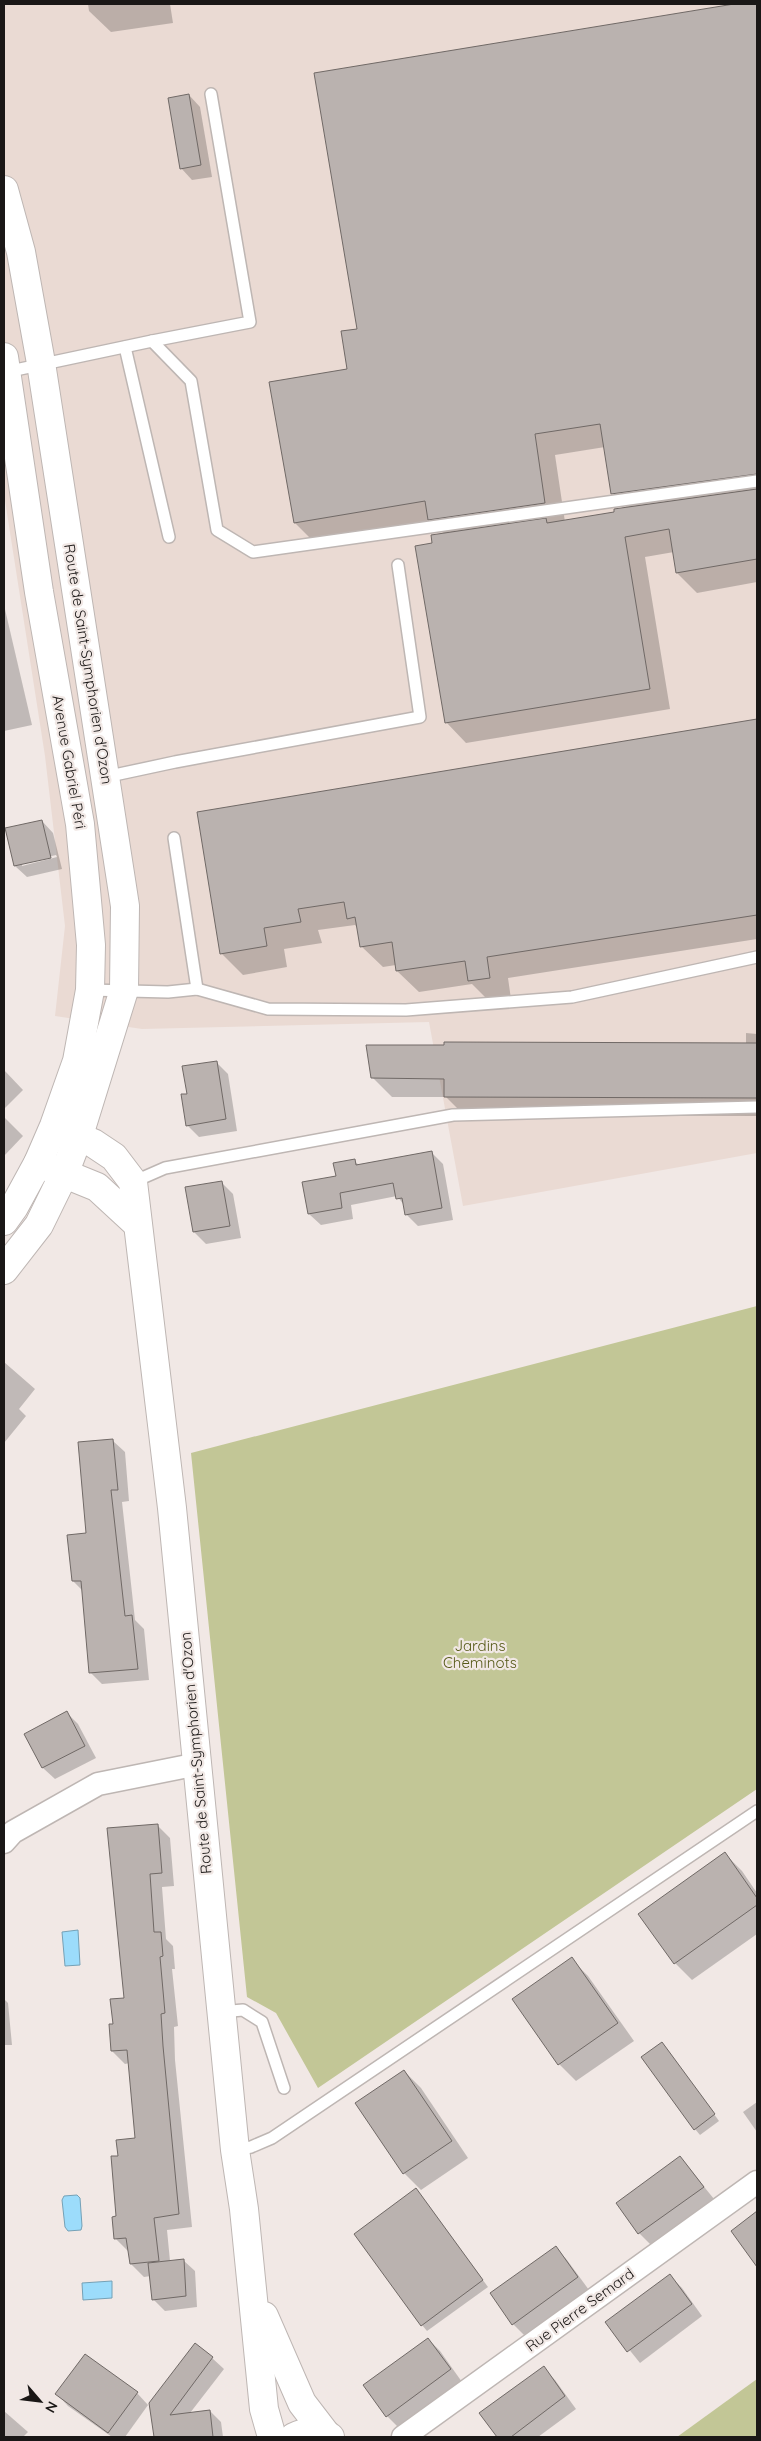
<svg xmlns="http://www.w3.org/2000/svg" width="761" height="2441" font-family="Quicksand,sans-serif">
	<rect width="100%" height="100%" fill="#f1e8e5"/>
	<polygon fill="#eadad3" points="4,4 757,4 757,1153 463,1206 429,1022 142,1029 55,1016 65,926 45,756 4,494"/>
	<g fill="#c2c696">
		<polygon points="757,1306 757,1789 318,2088 276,2013 247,1997 191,1453"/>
		<polygon points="757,2379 757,2437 677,2437"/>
	</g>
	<g fill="#9cdcfb" stroke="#75a1b6">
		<polygon points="78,1930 80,1965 65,1966 62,1932"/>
		<polygon points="77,2195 80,2198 82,2226 81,2230 68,2231 65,2227 62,2200 64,2196"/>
		<polygon points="112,2281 112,2298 83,2300 82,2283"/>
	</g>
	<g fill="#0003" fill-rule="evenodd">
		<polygon points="88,4 170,4 173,23 111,32 89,11"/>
		<path d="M 742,4 L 757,4 L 757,582 L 697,593 L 677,573 L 674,552 L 645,557 L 670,709 L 466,743 L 446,722 L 433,544 L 444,534 L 434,524 L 316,544 L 295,523 L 349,370 L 359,330 L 316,74 ZM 605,447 L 613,493 L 627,508 L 616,513 L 565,522 L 555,455 Z"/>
		<polygon points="189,95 200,107 212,177 192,180 181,168"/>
		<polygon points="4,605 32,725 4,731"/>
		<polygon points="757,721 757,939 508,978 511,999 490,1002 472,984 419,992 397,971 396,965 383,967 361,946 358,928 355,925 318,930 322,943 284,949 287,967 243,975 222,954 199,813"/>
		<path d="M 42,821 L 53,833 L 62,869 L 27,877 L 15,866 ZM 56,855 L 57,857 L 22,866 L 22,863 Z"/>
		<polygon points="746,1033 757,1034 757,1116 464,1115 446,1097 392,1097 373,1078 746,1044"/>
		<polygon points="216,1062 228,1074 237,1131 199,1137 187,1125 188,1095"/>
		<polygon points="4,1070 23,1090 4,1109"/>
		<polygon points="4,1117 23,1136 4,1156"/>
		<polygon points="431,1152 443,1164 453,1220 418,1226 406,1214 404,1205 397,1196 351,1205 353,1219 321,1225 309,1214 337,1177 354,1161 359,1165"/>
		<polygon points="221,1182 233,1194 241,1238 206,1244 194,1232 187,1188"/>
		<polygon points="4,1362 35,1389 19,1409 26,1416 4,1443"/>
		<polygon points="113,1441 125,1452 129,1501 122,1502 135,1620 144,1629 149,1680 102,1684 90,1672 83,1591 73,1581"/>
		<polygon points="67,1713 78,1724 96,1758 55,1779 43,1768 26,1734"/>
		<polygon points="157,1825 170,1838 174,1886 162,1887 166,1939 173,1946 175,1969 172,1969 178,2026 174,2027 175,2060 192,2227 167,2230 170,2261 183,2260 195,2271 197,2307 165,2311 153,2299 151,2276 144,2277 131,2264 129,2252 116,2239 119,2157 137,2140 130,2063 125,2064 112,2051 114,2025 125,1999"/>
		<polygon points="725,1854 742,1871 757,1893 757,1934 692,1980 675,1963"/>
		<polygon points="571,1959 588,1976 634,2041 576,2081 559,2064 514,1999"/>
		<polygon points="4,1999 8,2003 12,2045 4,2045"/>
		<polygon points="667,2049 719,2121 700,2135 695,2129"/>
		<polygon points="404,2071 421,2088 468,2158 421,2190 404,2173"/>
		<polygon points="757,2102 757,2132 743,2112"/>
		<polygon points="680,2157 714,2199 651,2245 639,2233 618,2203"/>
		<polygon points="421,2196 488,2287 427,2331 422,2325"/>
		<polygon points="757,2213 757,2264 732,2231"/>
		<polygon points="556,2248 567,2260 589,2290 525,2336 513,2324"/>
		<polygon points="670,2276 682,2288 702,2316 640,2363 607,2322"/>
		<polygon points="428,2339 440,2351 462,2382 398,2427 387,2416"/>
		<polygon points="212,2358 224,2369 190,2413 210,2411 221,2422 223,2437 155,2437 150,2404"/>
		<polygon points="543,2368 555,2380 576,2409 538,2437 498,2437 481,2413"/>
		<polygon points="137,2393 148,2405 125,2437 112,2437 68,2406 57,2394"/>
		<polygon points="4,2411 28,2432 23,2437 4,2437"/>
	</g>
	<g fill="#bab2af" stroke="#706966">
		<polygon points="734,4 757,4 757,474 611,494 600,424 535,434 545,503 428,520 425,501 294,523 269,382 347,369 341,331 357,329 314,73"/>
		<polygon points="189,94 201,165 180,169 168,98"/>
		<polygon points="757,489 757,559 676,573 669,529 625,537 650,689 445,723 415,546 432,543 431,535 546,518 547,523 614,512 614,509"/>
		<polygon points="757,719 757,915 487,957 490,978 468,981 465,961 396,971 392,942 360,947 355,917 347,919 344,902 298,909 301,922 264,928 267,946 220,954 197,812"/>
		<polygon points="42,820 51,858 14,866 5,828"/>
		<polygon points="444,1042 757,1043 757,1098 444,1097 444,1079 371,1078 366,1045 444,1045"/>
		<polygon points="217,1061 226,1119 186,1126 181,1094 187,1094 182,1066"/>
		<polygon points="432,1151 442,1208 405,1215 402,1198 396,1199 393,1183 340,1193 342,1208 308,1214 302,1182 336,1176 333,1163 355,1159 356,1165"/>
		<polygon points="222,1181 230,1226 193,1232 185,1187"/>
		<polygon points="113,1439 118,1490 111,1490 125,1616 132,1615 138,1669 89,1673 81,1581 72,1581 67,1535 86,1533 78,1442"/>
		<polygon points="67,1711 85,1746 42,1768 24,1734"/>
		<polygon points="158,1824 162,1873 150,1874 154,1932 161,1932 163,1956 160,1957 165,2013 161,2014 163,2046 179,2214 154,2218 159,2261 130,2264 126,2238 114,2239 112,2217 116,2216 111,2156 118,2156 116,2140 135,2138 127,2050 111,2051 109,2024 113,2024 110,1999 124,1998 107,1828"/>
		<polygon points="725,1852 757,1898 757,1905 674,1964 638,1914"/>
		<polygon points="572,1957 618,2023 558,2065 512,1999"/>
		<polygon points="662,2042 715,2114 694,2130 641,2057"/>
		<polygon points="404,2070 452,2141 403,2174 355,2103"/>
		<polygon points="680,2156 704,2187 638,2234 616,2203"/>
		<polygon points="416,2188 483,2280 421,2326 354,2234"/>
		<polygon points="757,2211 757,2267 731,2231"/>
		<polygon points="556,2246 578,2277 512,2325 490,2293"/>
		<polygon points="184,2259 186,2296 152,2300 148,2263"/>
		<polygon points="670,2274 692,2304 627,2352 605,2322"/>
		<polygon points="428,2338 451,2369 386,2417 363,2385"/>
		<polygon points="195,2343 213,2357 170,2415 210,2410 213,2437 154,2437 149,2403"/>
		<polygon points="85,2354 138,2392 108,2433 55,2394"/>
		<polygon points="544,2366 565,2396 511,2437 497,2437 479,2413"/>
	</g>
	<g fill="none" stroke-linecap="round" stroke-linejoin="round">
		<g stroke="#beb6b3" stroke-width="14">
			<g id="service">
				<polyline points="152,341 250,322 211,94"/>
				<polyline points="125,347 169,537"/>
				<polyline points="6,372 152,341 191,381 217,530 253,552 757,481"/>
				<polyline points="105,777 175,762 420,717 398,565"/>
				<polyline points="174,838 197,989"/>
				<polyline points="90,990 168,992 197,989 268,1009 406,1010 572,997 757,957"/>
				<polyline points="133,1182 165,1168 453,1115 757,1107"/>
				<polyline points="220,2012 243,2010 262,2022 284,2088"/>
				<polyline points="235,2150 251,2147 272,2138 757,1811"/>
			</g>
		</g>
		<g stroke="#beb6b3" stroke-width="25">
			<g id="minor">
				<polyline points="4,1842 13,1832 98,1784 198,1764"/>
				<polyline points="403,2437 757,2182"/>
			</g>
		</g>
		<g stroke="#beb6b3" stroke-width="30">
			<g id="tertiary">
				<polyline points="58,1128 93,1143 114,1157 133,1182 172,1508 235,2150 244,2209 264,2409 272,2437"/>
				<polyline points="38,1163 97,1187 136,1223"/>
				<polyline points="264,2316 302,2403 325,2433"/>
				<path d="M 294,2437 C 305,2431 321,2430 330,2437"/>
			</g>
		</g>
		<g stroke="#beb6b3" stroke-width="30">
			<g id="secondary">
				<polyline points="4,190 21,252 41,363 125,906 124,990 79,1135 64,1174 39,1225 4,1270"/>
				<polyline points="4,357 39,592 80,824 91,945 90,990 77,1061 54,1126 38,1163 14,1207 4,1221"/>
			</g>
		</g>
		<use href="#service" stroke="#fff" stroke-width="11"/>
		<use href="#minor" stroke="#fff" stroke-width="22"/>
		<use href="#tertiary" stroke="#fff" stroke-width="28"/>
		<use href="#secondary" stroke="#fff" stroke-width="28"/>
	</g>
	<g text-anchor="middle" stroke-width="4.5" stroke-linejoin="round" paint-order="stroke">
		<g font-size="15" fill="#1a1716" stroke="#f1e8e5">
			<text transform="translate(88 664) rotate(81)" y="5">Route de Saint-Symphorien d'Ozon</text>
			<text transform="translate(69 762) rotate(80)" y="5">Avenue Gabriel Péri</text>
			<text transform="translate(196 1753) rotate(-95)" y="5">Route de Saint-Symphorien d'Ozon</text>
			<text transform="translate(580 2310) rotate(-36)" y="5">Rue Pierre Semard</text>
		</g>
		<g font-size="15" fill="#565917" stroke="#f1e8e5">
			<text x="480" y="1651">Jardins<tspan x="480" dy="17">Cheminots</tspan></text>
		</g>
	</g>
	<rect width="761" height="2441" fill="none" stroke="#1a1716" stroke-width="10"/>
	<g transform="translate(40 2401) rotate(118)" stroke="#f1e8e5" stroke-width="4" paint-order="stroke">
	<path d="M0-4L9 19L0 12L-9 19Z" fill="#1a1716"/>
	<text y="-8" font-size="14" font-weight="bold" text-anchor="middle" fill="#1a1716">N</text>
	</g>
</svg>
